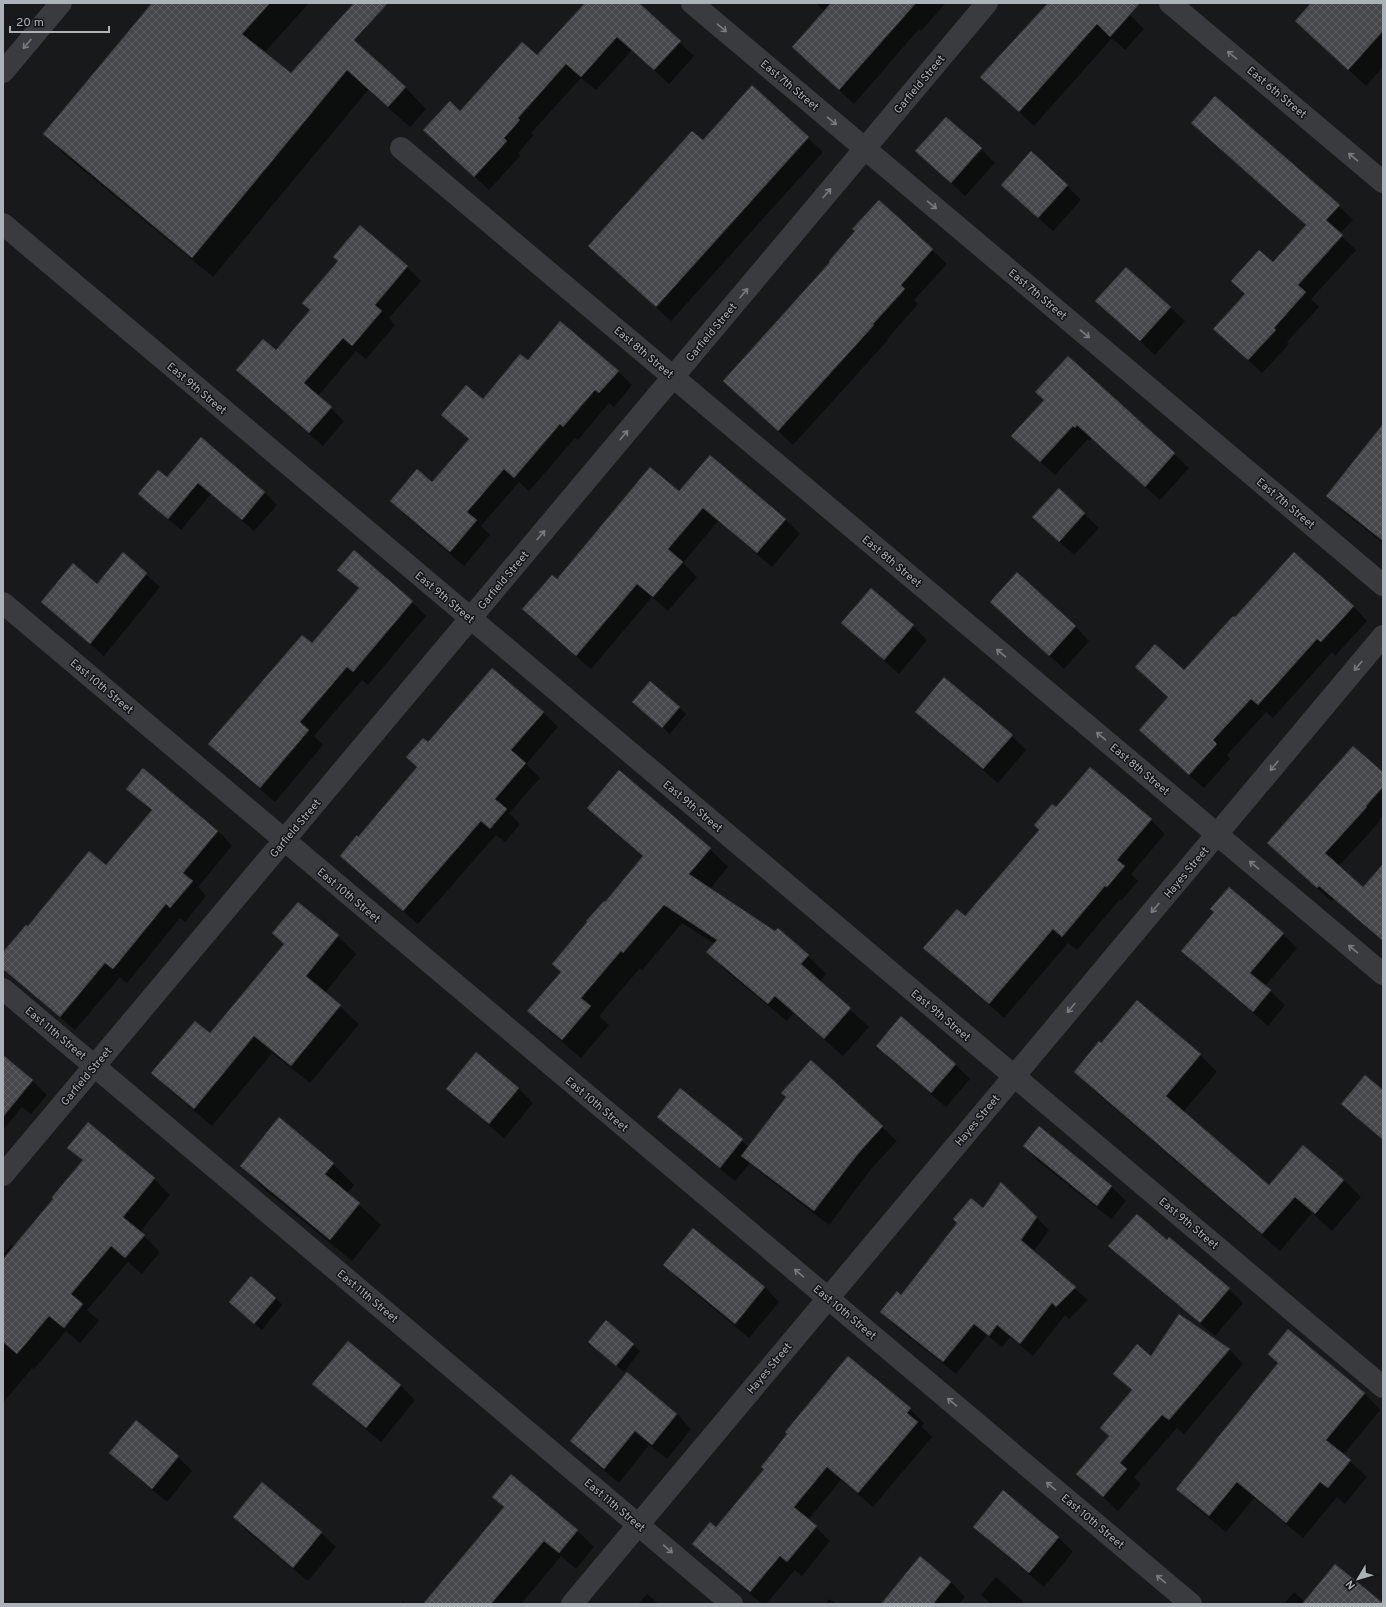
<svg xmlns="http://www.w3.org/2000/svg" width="1386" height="1607" font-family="Overpass,sans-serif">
	<defs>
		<pattern id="building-cross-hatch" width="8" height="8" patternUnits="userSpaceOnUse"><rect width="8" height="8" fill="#45474a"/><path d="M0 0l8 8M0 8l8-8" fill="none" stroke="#5d5f62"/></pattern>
	</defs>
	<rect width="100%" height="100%" fill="#18191a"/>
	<g fill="#0007">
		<polygon points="153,3 309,3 264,53 291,75 336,25 406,88 426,109 410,127 368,90 213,277 65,155 45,134"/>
		<polygon points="581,3 637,3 694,56 669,84 632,50 596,90 581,78 531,133 534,135 518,153 520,156 489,190 425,130 461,112 537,57 584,6"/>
		<polygon points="816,3 946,3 921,31 919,29 854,104 793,47 825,12"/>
		<polygon points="1049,3 1118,3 1144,29 1125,50 1112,38 1034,126 982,77"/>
		<polygon points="1312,3 1383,3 1383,67 1366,86 1296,21"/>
		<polygon points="752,86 823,152 671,321 604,260 703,141"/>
		<polygon points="1206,136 1339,206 1353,220 1339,234 1356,250 1311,299 1319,307 1287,342 1289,344 1262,373 1215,329 1307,226"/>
		<polygon points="981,149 995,163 965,196 917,151"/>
		<polygon points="1067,186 1081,200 1053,231 1017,199"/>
		<polygon points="879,201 947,264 914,300 918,304 887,339 888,340 793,445 739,395 832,263"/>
		<polygon points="360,227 407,267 421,281 389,318 395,325 366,359 356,351 318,396 344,421 323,446 251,384 238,370 276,352 311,311"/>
		<polygon points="1170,307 1185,321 1155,355 1111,315"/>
		<polygon points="1068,357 1189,468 1160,500 1092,439 1090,441 1088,439 1055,475 1027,450 1045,401"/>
		<polygon points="528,362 618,371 632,385 614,407 609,403 578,440 575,438 529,491 519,482 481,526 490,535 464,566 405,515 391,501 432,483 469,440 442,415 483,401"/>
		<polygon points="201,438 265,493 277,505 254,531 211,494 181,530 140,494 167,479"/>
		<polygon points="1383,439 1383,543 1341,510 1327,496"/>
		<polygon points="710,456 786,520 800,534 772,567 718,521 683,563 697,577 668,611 652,597 591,669 538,624 524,609 557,581 679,493"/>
		<polygon points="1059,490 1099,528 1074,555 1048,531"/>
		<polygon points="123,554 160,587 104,656 42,602 97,585"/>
		<polygon points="339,570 412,602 426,616 368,685 362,680 314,736 323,745 275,802 223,758 209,744 312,645 359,589"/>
		<polygon points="991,602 1075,626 1089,641 1064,669"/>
		<polygon points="1353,606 1367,621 1335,656 1332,652 1273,718 1266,712 1227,755 1230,759 1204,788 1154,744 1169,697"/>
		<polygon points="842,623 913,626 927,640 899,674"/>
		<polygon points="633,702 679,707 686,714 670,734"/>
		<polygon points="916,711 1012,736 1026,750 998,783 931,726"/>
		<polygon points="543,712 558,727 526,764 540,778 509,813 520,824 505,842 496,835 418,924 355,870 341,856 358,838 418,768 428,743"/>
		<polygon points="619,772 710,849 728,867 710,889 808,956 826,974 820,982 869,1027 843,1056 793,1013 787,1021 726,971 708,952 715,944 682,923 642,970 640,968 599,1016 609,1025 581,1058 547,1029 529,1011 562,972 605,904 643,857 607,826 589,808"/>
		<polygon points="1383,774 1383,815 1379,820 1380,821 1338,867 1363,888 1383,878 1383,942 1334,899 1331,901 1282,856"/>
		<polygon points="127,789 218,831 232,846 198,887 206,896 185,922 180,918 127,983 120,977 75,1030 3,969 3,954 107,866 152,812"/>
		<polygon points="1151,820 1165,834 1131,874 1138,881 1121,901 1120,899 1077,950 1068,943 1004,1018 939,962 925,948 965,917 1040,830"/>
		<polygon points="298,903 338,936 356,954 325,993 359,1024 310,1083 272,1053 212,1126 171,1091 153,1073 211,1035 285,945"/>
		<polygon points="1283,934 1297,948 1265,986 1285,1005 1268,1026 1197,965 1183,951"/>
		<polygon points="1137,1002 1200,1055 1217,1072 1183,1112 1269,1186 1303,1146 1344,1180 1361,1197 1332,1231 1312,1213 1280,1251 1092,1089 1075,1072 1101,1044"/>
		<polygon points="877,1046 955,1064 970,1079 946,1107 891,1060"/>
		<polygon points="3,1056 32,1081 47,1095 31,1114 22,1107 3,1130"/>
		<polygon points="811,1062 897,1141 871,1169 829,1225 757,1170 750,1163 735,1181 673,1131 659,1117 680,1090 749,1147 787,1098"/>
		<polygon points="518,1088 533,1103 504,1138 462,1103 447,1089"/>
		<polygon points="1383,1091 1383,1141 1342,1104"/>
		<polygon points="1039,1128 1112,1187 1126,1201 1111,1219 1038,1161 1024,1146"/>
		<polygon points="69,1147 154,1179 170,1195 140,1232 160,1252 142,1274 128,1262 87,1310 99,1321 80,1343 66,1331 34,1369 32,1368 3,1403 3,1255 11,1245 14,1248 55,1199 83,1161"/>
		<polygon points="333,1164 354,1185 347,1194 381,1225 352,1261 262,1187 241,1166"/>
		<polygon points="983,1210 1036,1217 1049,1230 1033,1252 1088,1300 1069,1319 1065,1315 1033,1356 1010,1337 1002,1347 987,1335 956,1374 894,1325 882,1312 901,1296"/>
		<polygon points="693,1229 765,1287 779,1302 749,1338 678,1279 664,1264"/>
		<polygon points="1167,1241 1229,1289 1243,1303 1215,1336 1124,1260 1110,1246"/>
		<polygon points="276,1298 282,1305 262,1330 237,1309"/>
		<polygon points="589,1342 633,1345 640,1351 624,1372"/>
		<polygon points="348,1343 401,1386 415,1400 381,1442 328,1398 314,1384"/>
		<polygon points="1229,1349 1243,1364 1184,1434 1177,1428 1134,1477 1141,1484 1118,1511 1078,1474 1110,1437 1101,1428 1133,1392 1114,1374 1152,1358"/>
		<polygon points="628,1374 677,1414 691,1429 667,1459 649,1445 619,1483 585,1455 571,1441"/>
		<polygon points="1364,1393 1380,1410 1343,1455 1367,1477 1345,1504 1337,1497 1303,1538 1254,1498 1226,1532 1193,1505 1177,1489"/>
		<polygon points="910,1409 924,1423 922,1427 932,1437 873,1507 841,1480 808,1520 830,1541 802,1576 795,1570 766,1604 762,1604 708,1558 693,1544 716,1529 765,1469"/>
		<polygon points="110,1453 178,1457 192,1471 167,1502 124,1467"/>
		<polygon points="262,1484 321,1533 336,1547 308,1581 248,1532 234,1517"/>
		<polygon points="1003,1491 1059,1538 1073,1552 1044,1587 989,1541 974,1526"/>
		<polygon points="493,1497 577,1530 594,1547 576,1569 561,1556 521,1604 425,1604 504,1508"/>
		<polygon points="996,1577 1024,1602 1022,1604 991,1604 981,1595"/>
		<polygon points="951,1582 965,1597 959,1604 882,1604"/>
		<polygon points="1294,1592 1305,1602 1382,1604 1284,1604"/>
		<polygon points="647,1594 659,1604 638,1604"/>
		<polygon points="829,1599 836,1604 825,1604"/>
		<polygon points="403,1601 407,1604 401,1604"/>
	</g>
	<g fill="url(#building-cross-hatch)" stroke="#323336">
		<polygon points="152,3 270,3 242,34 291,73 354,3 388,3 354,40 406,87 388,107 347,70 192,258 43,134"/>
		<polygon points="585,3 639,3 681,41 654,70 617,37 581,77 566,64 518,118 520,120 504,138 507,141 474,177 423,130 450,101 460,111 522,42 537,55"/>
		<polygon points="831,3 916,3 839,90 792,47"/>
		<polygon points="1048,3 1140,3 1110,37 1097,24 1019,112 980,77"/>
		<polygon points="1311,3 1383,3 1383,31 1348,70 1295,21"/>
		<polygon points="752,85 809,137 656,307 588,246 692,131 703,140"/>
		<polygon points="1215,96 1340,205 1326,220 1343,235 1298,285 1306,292 1274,328 1276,330 1248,360 1213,329 1245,294 1231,281 1259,250 1273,262 1306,225 1191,123"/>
		<polygon points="946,117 982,148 951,183 915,151"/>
		<polygon points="1031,151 1068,185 1038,218 1001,185"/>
		<polygon points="879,200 933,249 901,285 905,289 873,324 874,325 778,431 723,381 830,262 829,261 855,231 852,229"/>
		<polygon points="360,225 408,266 375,305 382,311 352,346 343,338 304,383 332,407 309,433 236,370 263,339 276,350 310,310 302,303 338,261 333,257"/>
		<polygon points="1126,267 1171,307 1140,341 1095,301"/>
		<polygon points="560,321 619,371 599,393 595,390 563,427 560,424 514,478 504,469 467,512 477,520 450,552 390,501 417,469 432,482 469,439 441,415 466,385 483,399 520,354 528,360"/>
		<polygon points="1068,356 1175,453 1145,487 1077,425 1075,428 1073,426 1040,462 1011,436 1044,400 1035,392"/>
		<polygon points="1383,424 1383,541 1326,496"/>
		<polygon points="201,437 265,492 242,520 198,483 168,519 138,494 158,470 167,477"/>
		<polygon points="710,455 786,519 757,553 703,508 668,549 683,562 653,597 637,584 576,656 522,609 552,575 557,579 650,467 679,491"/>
		<polygon points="1059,488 1085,513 1059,542 1032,517"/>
		<polygon points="354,550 413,601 353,672 347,667 300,722 309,730 260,788 208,744 302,635 312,643 359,588 337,570"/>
		<polygon points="123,552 147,573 90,644 41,602 73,563 97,584"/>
		<polygon points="1294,552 1354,606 1321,642 1317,639 1258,705 1251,699 1213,740 1217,744 1189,775 1139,730 1168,697 1135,667 1155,644 1184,670 1233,616 1235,617"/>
		<polygon points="1017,572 1076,626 1049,656 990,602"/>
		<polygon points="871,588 914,625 884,660 841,623"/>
		<polygon points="492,668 544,712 511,750 526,763 495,799 507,809 490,829 481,821 403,911 340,856 357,835 358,837 417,767 406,757 423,738 428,742"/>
		<polygon points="944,677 1013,735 983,769 915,712"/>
		<polygon points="650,681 680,707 662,728 632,702"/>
		<polygon points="1353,746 1383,772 1383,787 1366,806 1367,807 1325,853 1363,887 1383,864 1383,941 1319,886 1317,888 1267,843"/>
		<polygon points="1090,767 1152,819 1117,860 1125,866 1107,887 1105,886 1062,937 1053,929 989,1004 923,948 957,909 965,916 1039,830 1034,825 1052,804 1056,807"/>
		<polygon points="143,768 218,831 183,873 193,881 170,908 166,904 113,969 105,963 60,1017 3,969 3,952 26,925 28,926 89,851 106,865 152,810 126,789"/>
		<polygon points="619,770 711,848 689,874 775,931 778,928 809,955 801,964 851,1008 824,1039 775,996 768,1004 706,952 717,940 664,905 623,953 621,951 581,998 591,1006 562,1040 527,1011 561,972 552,964 587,922 586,921 604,901 605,902 643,856 587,808"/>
		<polygon points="1229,887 1284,933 1250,973 1271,990 1253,1012 1181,951 1214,912 1210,909"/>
		<polygon points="298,902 339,935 306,976 341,1005 291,1066 254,1036 194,1109 151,1073 195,1021 210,1033 284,944 272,933"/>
		<polygon points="1137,1000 1201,1054 1166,1096 1269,1185 1303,1145 1344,1180 1315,1214 1295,1197 1262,1234 1074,1072 1099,1041 1101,1043"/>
		<polygon points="901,1016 956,1064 931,1093 876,1046"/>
		<polygon points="476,1052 519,1088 489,1124 446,1089"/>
		<polygon points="3,1055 33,1080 3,1117"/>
		<polygon points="811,1060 883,1126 857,1155 814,1211 741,1156 786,1097 781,1093"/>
		<polygon points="1365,1075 1383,1090 1383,1140 1341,1104"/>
		<polygon points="680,1088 743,1139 720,1168 657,1117"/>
		<polygon points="279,1117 334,1163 325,1174 360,1203 330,1240 240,1166"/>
		<polygon points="88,1122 155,1178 123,1217 145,1235 125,1258 111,1246 71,1294 83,1304 64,1328 49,1316 17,1354 3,1342 3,1259 53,1199 52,1197 83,1160 67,1148"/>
		<polygon points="1039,1126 1112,1186 1097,1206 1023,1146"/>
		<polygon points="1001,1182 1037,1217 1021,1240 1076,1287 1056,1307 1052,1303 1020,1344 997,1325 989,1336 974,1324 943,1362 880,1312 897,1291 901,1295 957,1223 953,1219 971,1198 983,1208"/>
		<polygon points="1137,1214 1167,1240 1169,1237 1230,1288 1200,1323 1108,1246"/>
		<polygon points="693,1228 765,1287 735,1324 663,1265"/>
		<polygon points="251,1276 276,1298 254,1324 229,1302"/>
		<polygon points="1179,1314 1230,1349 1169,1420 1162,1415 1120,1463 1127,1469 1103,1497 1076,1474 1109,1436 1100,1428 1132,1390 1113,1374 1137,1344 1151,1356"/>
		<polygon points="606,1320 634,1344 616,1366 588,1342"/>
		<polygon points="1288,1329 1365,1393 1326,1440 1351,1460 1328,1488 1320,1482 1286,1523 1237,1482 1209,1516 1176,1489 1278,1363 1268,1354"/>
		<polygon points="348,1341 401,1385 366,1428 312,1384"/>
		<polygon points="848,1356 911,1408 907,1413 918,1422 858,1493 827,1467 794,1507 817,1526 787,1562 780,1556 750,1592 692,1544 710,1522 716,1527 764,1469 761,1467 787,1434 785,1432"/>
		<polygon points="627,1372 677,1414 652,1445 635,1431 604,1469 570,1441"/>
		<polygon points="136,1420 179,1456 152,1489 109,1453"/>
		<polygon points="511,1474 578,1530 559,1553 544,1541 491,1604 423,1604 504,1507 492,1497"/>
		<polygon points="262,1482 322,1532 293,1568 233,1517"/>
		<polygon points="1003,1490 1059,1537 1029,1573 973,1527"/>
		<polygon points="920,1556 951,1582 933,1604 881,1604"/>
		<polygon points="1335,1564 1383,1603 1383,1604 1302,1604"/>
	</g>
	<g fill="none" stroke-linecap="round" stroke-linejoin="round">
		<g stroke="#393b3f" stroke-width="22">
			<polyline points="692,3 1383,585"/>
			<polyline points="1170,3 1383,182"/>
			<polyline points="3,72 61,3"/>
			<polyline points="401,148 1383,974"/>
			<polyline points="3,224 1383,1387"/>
			<polyline points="3,603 1191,1604"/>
			<polyline points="3,989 732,1604"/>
			<polyline points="3,1175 987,3"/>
			<polyline points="572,1604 1383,636"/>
		</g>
	</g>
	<defs><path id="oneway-shaft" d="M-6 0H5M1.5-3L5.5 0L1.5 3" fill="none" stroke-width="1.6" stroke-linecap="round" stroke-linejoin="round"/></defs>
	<g stroke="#787c82">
		<use href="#oneway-shaft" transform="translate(722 28) rotate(40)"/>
		<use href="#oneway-shaft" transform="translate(27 44) rotate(130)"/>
		<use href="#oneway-shaft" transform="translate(1232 55) rotate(-140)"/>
		<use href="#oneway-shaft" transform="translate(832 121) rotate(40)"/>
		<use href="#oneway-shaft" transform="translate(1353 157) rotate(-140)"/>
		<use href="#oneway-shaft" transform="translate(827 193) rotate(-50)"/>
		<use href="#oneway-shaft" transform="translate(932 205) rotate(40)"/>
		<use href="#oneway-shaft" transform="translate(744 293) rotate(-50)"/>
		<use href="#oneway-shaft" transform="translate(1085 334) rotate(40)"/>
		<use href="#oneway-shaft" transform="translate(624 435) rotate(-50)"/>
		<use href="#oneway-shaft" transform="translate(541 535) rotate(-50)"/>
		<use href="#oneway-shaft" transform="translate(1001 653) rotate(-140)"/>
		<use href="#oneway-shaft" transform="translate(1358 666) rotate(130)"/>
		<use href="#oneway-shaft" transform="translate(1101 736) rotate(-140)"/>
		<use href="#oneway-shaft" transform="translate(1274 766) rotate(130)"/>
		<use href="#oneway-shaft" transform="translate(1254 865) rotate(-140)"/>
		<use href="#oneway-shaft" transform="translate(1155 908) rotate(130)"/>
		<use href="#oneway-shaft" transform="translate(1353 949) rotate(-140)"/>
		<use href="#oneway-shaft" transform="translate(1071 1008) rotate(130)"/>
		<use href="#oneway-shaft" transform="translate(799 1273) rotate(-140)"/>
		<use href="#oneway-shaft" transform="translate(952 1402) rotate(-140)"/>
		<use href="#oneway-shaft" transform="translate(1051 1486) rotate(-140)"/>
		<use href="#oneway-shaft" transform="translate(668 1549) rotate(41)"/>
		<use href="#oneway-shaft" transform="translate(1161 1579) rotate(-140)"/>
	</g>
	<g text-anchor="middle" stroke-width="3" stroke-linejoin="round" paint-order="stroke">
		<g font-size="11" fill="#abb2b9" stroke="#131415">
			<text transform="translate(919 84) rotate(-50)" y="4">Garfield Street</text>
			<text transform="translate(790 85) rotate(40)" y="4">East 7th Street</text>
			<text transform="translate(1277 92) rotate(40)" y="4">East 6th Street</text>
			<text transform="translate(1038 294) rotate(40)" y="4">East 7th Street</text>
			<text transform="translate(711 332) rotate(-50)" y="4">Garfield Street</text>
			<text transform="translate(644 352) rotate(40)" y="4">East 8th Street</text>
			<text transform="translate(197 388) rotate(40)" y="4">East 9th Street</text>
			<text transform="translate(1286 503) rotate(40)" y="4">East 7th Street</text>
			<text transform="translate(892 561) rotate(40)" y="4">East 8th Street</text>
			<text transform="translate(503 580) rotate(-50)" y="4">Garfield Street</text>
			<text transform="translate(445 597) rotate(40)" y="4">East 9th Street</text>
			<text transform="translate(102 686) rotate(40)" y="4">East 10th Street</text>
			<text transform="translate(1140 769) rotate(40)" y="4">East 8th Street</text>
			<text transform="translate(693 806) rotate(40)" y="4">East 9th Street</text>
			<text transform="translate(295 828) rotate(-50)" y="4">Garfield Street</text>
			<text transform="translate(1186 872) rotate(-50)" y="4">Hayes Street</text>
			<text transform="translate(349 895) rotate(40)" y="4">East 10th Street</text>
			<text transform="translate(941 1015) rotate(40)" y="4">East 9th Street</text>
			<text transform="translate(56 1033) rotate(40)" y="4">East 11th Street</text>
			<text transform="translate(86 1076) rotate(-50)" y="4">Garfield Street</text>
			<text transform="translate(597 1104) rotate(40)" y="4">East 10th Street</text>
			<text transform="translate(977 1120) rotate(-50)" y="4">Hayes Street</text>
			<text transform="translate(1189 1223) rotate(40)" y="4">East 9th Street</text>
			<text transform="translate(368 1296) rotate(40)" y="4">East 11th Street</text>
			<text transform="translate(845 1312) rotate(40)" y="4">East 10th Street</text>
			<text transform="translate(769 1368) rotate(-50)" y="4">Hayes Street</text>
			<text transform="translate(615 1505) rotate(40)" y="4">East 11th Street</text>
			<text transform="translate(1093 1521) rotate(40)" y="4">East 10th Street</text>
		</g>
	</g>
	<rect width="1386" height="1607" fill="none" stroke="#abb2b9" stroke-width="8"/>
	<g transform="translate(1358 1579) rotate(232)" stroke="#131415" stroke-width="3" paint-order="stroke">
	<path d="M0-3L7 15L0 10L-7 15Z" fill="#abb2b9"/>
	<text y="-6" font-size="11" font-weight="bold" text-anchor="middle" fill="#abb2b9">N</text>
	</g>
	<path d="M10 26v6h99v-6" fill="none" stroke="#abb2b9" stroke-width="2"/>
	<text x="16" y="26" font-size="12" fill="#abb2b9" stroke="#131415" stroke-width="3" paint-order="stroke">20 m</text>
</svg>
